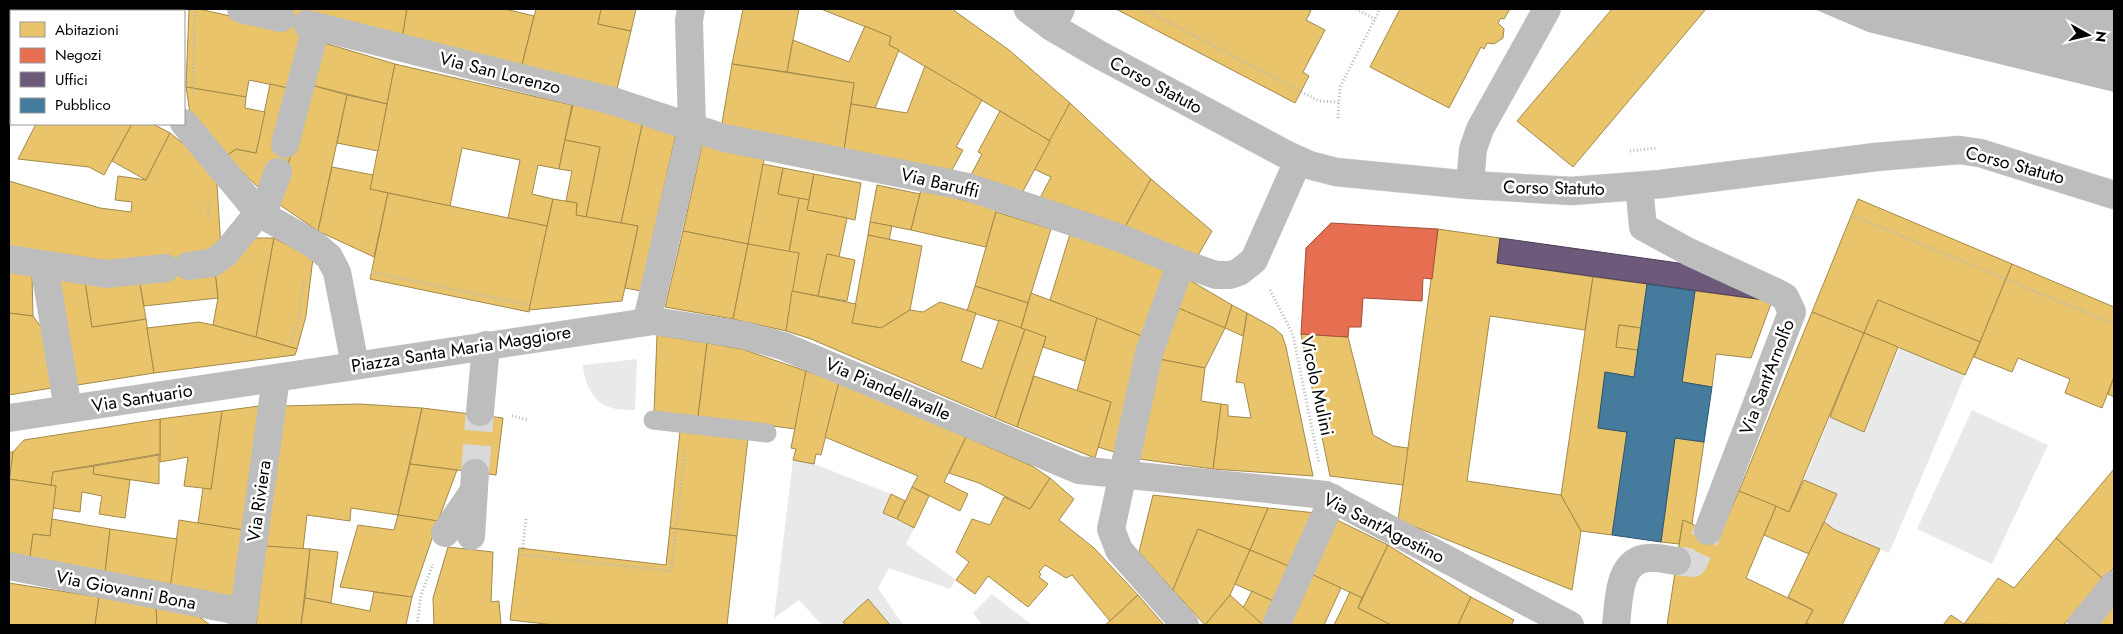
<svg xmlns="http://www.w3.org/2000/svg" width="2123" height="634" font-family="Jost,sans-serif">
	<rect width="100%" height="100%" fill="#fff"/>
	<g fill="#e9e9e9">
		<polygon points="1900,347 1965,375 1889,553 1835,530 1824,522 1837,494 1804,480 1830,417 1864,431"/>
		<path d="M 637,359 L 635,410 C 628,410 619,410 612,408 C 593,403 584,383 583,365 Z"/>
		<polygon points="1972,410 2048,445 1992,564 1917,529"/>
		<polygon points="793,460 814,464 891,494 883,513 914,528 906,544 956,580 950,589 889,568 878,588 903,625 822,625 799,600 774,618"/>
		<polygon points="992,594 1032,625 982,625 973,613"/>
	</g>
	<polygon fill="#bbb" points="1814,9 2114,9 2114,92 1868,32"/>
	<g fill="#e9c46a" stroke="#a3894a">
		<polygon points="189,9 199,9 279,27 283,9 310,9 292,89 249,80 246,97 186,87"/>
		<polygon points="310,9 407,9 402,39 309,15"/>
		<polygon points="407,9 505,9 534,16 521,69 402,39"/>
		<polygon points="536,9 601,9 598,24 631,31 616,93 521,69"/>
		<polygon points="601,9 636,9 631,31 598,24"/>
		<polygon points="743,9 799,9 787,72 732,64"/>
		<polygon points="821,9 952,9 1009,50 1070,103 1050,141 889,45 891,37"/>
		<polygon points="1116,9 1307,9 1311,11 1306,20 1325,30 1303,72 1309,76 1295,103"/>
		<polygon points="1400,9 1510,9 1504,19 1501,18 1498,23 1504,29 1503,38 1494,44 1487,43 1484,49 1481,47 1449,108 1370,67"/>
		<polygon points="1612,9 1706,9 1573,167 1517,121"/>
		<polygon points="865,26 891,37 889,45 899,50 875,108 851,104 854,83 787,72 793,40 849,62"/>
		<polygon points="321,42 395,64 387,104 311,85"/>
		<polygon points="395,64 572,105 559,169 538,165 532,194 553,199 547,226 508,218 520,160 462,148 450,206 370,189"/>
		<polygon points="732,64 854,83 844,150 721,129"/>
		<polygon points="925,66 982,100 956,147 963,150 952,170 844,150 851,104 907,113"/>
		<polygon points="270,84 292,89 294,147 285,174 264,193 226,156 236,149 256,153"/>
		<polygon points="311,85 347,95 318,231 277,203"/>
		<polygon points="186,87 246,97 245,108 265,112 256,153 236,149 226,156 190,113"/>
		<polygon points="347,95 387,104 378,151 337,143"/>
		<polygon points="574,100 643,121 621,223 586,217 600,147 565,140"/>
		<polygon points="1070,103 1151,179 1125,227 1040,198 1051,177 1034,169"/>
		<polygon points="1000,111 1050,141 1022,193 971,175 982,154 978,152"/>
		<polygon points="643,121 677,129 641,291 625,288 638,226 621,223"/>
		<polygon points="36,124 132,124 104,175 89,167 18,159"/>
		<polygon points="132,124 153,124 170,133 146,180 112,161"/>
		<polygon points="170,133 216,170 221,248 187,258 107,263 9,249 9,181 100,208 131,212 132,202 115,200 118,176 146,180"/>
		<polygon points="565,140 600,147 586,217 576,215 577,203 566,201 572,171 559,169"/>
		<polygon points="703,141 765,155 748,244 683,231"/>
		<polygon points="763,164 783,168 778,194 799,198 789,252 748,244"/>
		<polygon points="332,167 373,175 370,189 388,193 374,257 318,231"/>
		<polygon points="783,168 814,174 809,200 778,194"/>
		<polygon points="814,174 861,183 855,220 807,210"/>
		<polygon points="1151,179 1212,231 1196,259 1125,227"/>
		<polygon points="877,185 920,194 911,230 870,222"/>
		<polygon points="921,190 997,208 986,247 911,230"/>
		<polygon points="388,193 547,226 529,312 370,279"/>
		<polygon points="799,198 809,200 807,210 847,218 839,257 827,254 818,296 792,291 799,253 789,252"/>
		<polygon points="553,199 577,203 576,215 638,226 622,301 529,310"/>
		<polygon points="1858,199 2012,264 1980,342 1878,300 1864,333 1812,312"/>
		<polygon points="996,212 1051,229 1028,303 975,286"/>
		<polygon points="870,222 892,226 889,240 868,235"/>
		<polygon points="1438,229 1500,238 1497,263 1593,277 1585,330 1490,316 1467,481 1561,495 1581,531 1572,590 1398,520"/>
		<polygon points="683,231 748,244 733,319 665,307"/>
		<polygon points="1070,234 1167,268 1144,337 1050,300"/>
		<polygon points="868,235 922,246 910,310 881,328 852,323"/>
		<polygon points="251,238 274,238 256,337 213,325 218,298 215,272"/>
		<polygon points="274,238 313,258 306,316 297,349 256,337"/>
		<polygon points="748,244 799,253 786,331 733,319"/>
		<polygon points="827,254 855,260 847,301 818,296"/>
		<polygon points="2012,264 2114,307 2114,377 2102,408 2065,393 2070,379 2018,358 2012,372 1974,357"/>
		<polygon points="9,269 32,273 33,316 9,313"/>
		<polygon points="215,272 218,298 144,306 139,279"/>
		<polygon points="1593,277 1647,284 1641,328 1619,325 1616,347 1638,350 1634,377 1605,372 1598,428 1627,432 1612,535 1581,531 1561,495"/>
		<polygon points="54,278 85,281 92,327 146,319 154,373 71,386"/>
		<polygon points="1186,278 1232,305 1225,328 1176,307"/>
		<polygon points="139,279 146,319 92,327 85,281"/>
		<polygon points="975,286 1028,303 1021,328 967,311"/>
		<polygon points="792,291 856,304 852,323 881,328 910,310 923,312 940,302 976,313 961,361 982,369 999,320 1025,329 995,418 811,339 786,331"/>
		<polygon points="1695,291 1772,301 1751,358 1716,354 1712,387 1682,382"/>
		<polygon points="1031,293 1097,318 1085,361 1043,347 1046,337 1021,328"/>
		<polygon points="1878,300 1980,342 1965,375 1864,333"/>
		<polygon points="1232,305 1247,313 1243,336 1225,328"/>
		<polygon points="1176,307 1225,328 1205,368 1159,359"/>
		<polygon points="1812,312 1864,333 1789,512 1739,491"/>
		<polygon points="9,313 33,316 47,335 58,387 9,395"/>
		<polygon points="1247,313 1274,328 1282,335 1286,347 1313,476 1213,469 1221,404 1228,405 1228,416 1251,418 1244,383 1236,382"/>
		<polygon points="1097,318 1144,337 1114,452 1098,447 1111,402 1077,391"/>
		<polygon points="199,322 213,325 297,349 295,355 154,373 147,328"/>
		<polygon points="1619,325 1641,328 1638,350 1616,347"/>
		<polygon points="1025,329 1046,337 1017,427 995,418"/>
		<polygon points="1864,333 1898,347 1864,432 1830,417"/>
		<polygon points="1301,334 1348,337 1373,435 1393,446 1408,448 1403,485 1330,476"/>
		<polygon points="657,335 707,343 698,417 654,413"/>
		<polygon points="707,343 742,349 806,371 796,429 698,417"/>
		<polygon points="1159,359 1205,368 1201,401 1221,404 1213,469 1139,459"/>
		<polygon points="806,371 839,382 821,455 816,454 814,464 793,460 796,449 791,448"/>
		<polygon points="1034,376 1111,402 1095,458 1017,427"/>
		<polygon points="2114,377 2114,397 2108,394"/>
		<polygon points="839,382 966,437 944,482 968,494 960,511 912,487 918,476 825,437"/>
		<polygon points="359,404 422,408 398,515 351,508 350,521 307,515 303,549 265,546 284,406"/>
		<polygon points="259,406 243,530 198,523 203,488 211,489 222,411"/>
		<polygon points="422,408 503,418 496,475 410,464"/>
		<polygon points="222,411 211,489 184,486 188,457 160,462 160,419"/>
		<polygon points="160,419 160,454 53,472 51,485 9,479 13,452 24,440"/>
		<polygon points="680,431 748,438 737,536 670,528"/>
		<polygon points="966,437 1032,466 1050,478 1030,509 979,483 949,473"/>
		<polygon points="1675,438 1704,442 1692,524 1683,520 1679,544 1661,542"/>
		<polygon points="9,452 13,452 9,482"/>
		<polygon points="159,455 159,484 93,474 94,466"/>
		<polygon points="410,464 457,470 438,521 398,515"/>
		<polygon points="94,466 93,474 130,480 125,518 99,514 102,496 82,492 80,512 53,508 56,486 51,485 53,472"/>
		<polygon points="2114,469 2114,568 2103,579 2056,538"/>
		<polygon points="1050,478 1074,499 1059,520 1094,548 1138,595 1110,621 1072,575 1066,578 1045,565 1039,572 1041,574 1039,577 1048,584 1028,607 988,576 975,594 956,580 969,562 956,552 972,519 990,525 1004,497 1030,509"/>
		<polygon points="9,479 56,486 50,536 33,534 30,557 9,553"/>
		<polygon points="1804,480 1837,494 1809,554 1764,535 1776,506 1789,512"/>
		<polygon points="912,487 929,496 914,528 897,519"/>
		<polygon points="1739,491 1776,506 1746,578 1813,610 1805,625 1667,625 1683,520 1719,536"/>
		<polygon points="891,494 905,501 897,519 883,513"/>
		<polygon points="1153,495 1268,508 1250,550 1198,529 1173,590 1139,552"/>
		<polygon points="1268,508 1316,513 1291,567 1250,550"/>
		<polygon points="398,515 438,521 412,597 340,587 358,525 394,530"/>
		<polygon points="1333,518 1388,545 1362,598 1309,573"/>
		<polygon points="52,519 110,529 105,573 30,557 33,534 50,536"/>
		<polygon points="179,520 243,530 233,600 170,588"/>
		<polygon points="1824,522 1835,530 1880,549 1842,625 1811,625 1806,623 1813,610 1788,597"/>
		<polygon points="670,528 737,536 727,625 555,625 510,620 519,548 666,565"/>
		<polygon points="110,529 177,539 170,588 105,573"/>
		<polygon points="1198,529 1250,550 1230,595 1205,625 1173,590"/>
		<polygon points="2056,538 2103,579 2064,625 1964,624 1998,578 2014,588"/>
		<polygon points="1388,545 1471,597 1458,625 1391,625 1358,608"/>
		<polygon points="265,546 310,549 301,625 256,625"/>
		<polygon points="448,547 493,552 491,602 499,601 501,625 434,625 433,598"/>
		<polygon points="310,549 338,552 331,603 305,598"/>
		<polygon points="1250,550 1291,567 1275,602 1235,584"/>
		<polygon points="1309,573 1341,588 1324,625 1285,625"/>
		<polygon points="9,583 99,597 95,625 9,625"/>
		<polygon points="1252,591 1275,602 1263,625 1243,608"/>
		<polygon points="374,592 412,597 406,625 301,625 305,598 370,611"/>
		<polygon points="1350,592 1362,598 1358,608 1391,625 1334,625"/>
		<polygon points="1138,595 1164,625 1105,625 1110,621"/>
		<polygon points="1230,595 1263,625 1205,625"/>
		<polygon points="99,597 156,606 157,625 95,625"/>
		<polygon points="1471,597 1514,620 1511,625 1458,625"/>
		<polygon points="868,599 890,625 846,625 843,622"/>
		<polygon points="2114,602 2114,625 2097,625"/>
		<polygon points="156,606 192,611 210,625 157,625"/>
		<polygon points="1951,615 1964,624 1965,625 1943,625"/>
	</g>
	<polygon fill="#e76f51" stroke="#a24e39" points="1331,223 1438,229 1432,279 1423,278 1422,301 1363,298 1361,327 1349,327 1348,337 1301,334 1306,248"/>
	<polygon fill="#6d597a" stroke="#4c3e55" points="1500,238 1700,266 1772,301 1497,263"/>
	<polygon fill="#457b9d" stroke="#30566e" points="1647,284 1695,291 1682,382 1712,387 1704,442 1675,438 1661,542 1612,535 1627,432 1598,428 1605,372 1634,377"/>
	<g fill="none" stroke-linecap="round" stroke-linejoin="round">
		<g stroke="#d9d9d9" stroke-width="28" stroke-dasharray="28 14" stroke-linecap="butt">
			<polyline points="475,473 480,412"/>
			<polyline points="1677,561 1693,563 1708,531"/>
		</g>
		<g stroke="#dbdbdb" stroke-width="29">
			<g id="primary">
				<polyline points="1028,9 1052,27 1098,54 1287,155 1309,165 1336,172 1470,185 1572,191 1661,184 1876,157 1959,150 1980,153 2114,195"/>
				<polyline points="50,11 51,9"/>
				<polyline points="9,89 11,84"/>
			</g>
		</g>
		<g stroke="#b8b8b8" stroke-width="3" stroke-dasharray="1 2.5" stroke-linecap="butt">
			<polyline points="1143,9 1319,101 1339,102"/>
			<polyline points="1356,9 1375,19"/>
			<polyline points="193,93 195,9"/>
			<polyline points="1338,118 1340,87 1380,9"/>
			<polyline points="1630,151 1657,148"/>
			<polyline points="208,204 209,221"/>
			<polyline points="1851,215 2114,324"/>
			<polyline points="371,272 529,305"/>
			<polyline points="1270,290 1293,335 1319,463"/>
			<polyline points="291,343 299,316 304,281"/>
			<polyline points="512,416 529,420"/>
			<polyline points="526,519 522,555 671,571 685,450"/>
			<polyline points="417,625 421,595 433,564"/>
		</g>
		<polyline stroke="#bdbdbd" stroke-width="19" points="653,420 767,433"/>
		<g stroke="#bdbdbd" stroke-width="28">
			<polyline points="647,320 692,127 689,21 691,9"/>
			<polyline points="2081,625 2114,585"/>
		</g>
		<g stroke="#bdbdbd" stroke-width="28">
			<polyline points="241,9 281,18"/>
			<polyline points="159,11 159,9"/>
			<polyline points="307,24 613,101 724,138 968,187 1120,238 1181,263 1216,275 1230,275 1239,272 1254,260 1298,161"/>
			<polyline points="1052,27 1061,9"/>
			<polyline points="184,123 259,213 315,245 329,257 337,272 355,365"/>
			<polyline points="285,144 316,27"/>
			<polyline points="1470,185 1473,149 1480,129 1547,9"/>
			<polyline points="1639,186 1643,227 1689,252 1776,292 1785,297 1792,312 1708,531"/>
			<polyline points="9,259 106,274 166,268"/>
			<polyline points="1181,263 1149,353 1111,529 1119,550 1185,625"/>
			<polyline points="44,265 68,409"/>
			<polyline points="188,266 212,263 226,253 267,202 278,172"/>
			<polyline points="480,412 486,345"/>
			<polyline points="9,418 654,321 743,335 783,346 1079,470 1326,495 1570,625"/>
			<polyline points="445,533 473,492"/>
			<polyline points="471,536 475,473"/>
			<polyline points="9,566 244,612"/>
			<polyline points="242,625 276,378"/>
			<polyline points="1276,625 1333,498"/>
			<path d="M 1616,625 C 1619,602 1617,559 1649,558 C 1658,557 1668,560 1677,561"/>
		</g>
		<use href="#primary" stroke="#bdbdbd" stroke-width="28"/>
	</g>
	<g text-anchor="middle" stroke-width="5" stroke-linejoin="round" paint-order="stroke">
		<g font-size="18" fill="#000" stroke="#fff">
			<text transform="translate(500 73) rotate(14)" y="6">Via San Lorenzo</text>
			<text transform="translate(1156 85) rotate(28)" y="6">Corso Statuto</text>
			<text transform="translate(2015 165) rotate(15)" y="6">Corso Statuto</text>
			<text transform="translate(940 183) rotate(13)" y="6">Via Baruffi</text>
			<text transform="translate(1554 188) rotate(1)" y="6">Corso Statuto</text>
			<text transform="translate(461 349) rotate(-9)" y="6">Piazza Santa Maria Maggiore</text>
			<text transform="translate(1767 377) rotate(-69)" y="6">Via Sant'Arnolfo</text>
			<text transform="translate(1317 386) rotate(78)" y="6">Vicolo Mulini</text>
			<text transform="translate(888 389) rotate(23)" y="6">Via Piandellavalle</text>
			<text transform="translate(142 398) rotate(-9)" y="6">Via Santuario</text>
			<text transform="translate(259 501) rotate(-82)" y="6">Via Riviera</text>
			<text transform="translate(1384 528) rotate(27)" y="6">Via Sant'Agostino</text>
			<text transform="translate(126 590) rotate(11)" y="6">Via Giovanni Bona</text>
		</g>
	</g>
	<rect width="2123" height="634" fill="none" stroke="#000000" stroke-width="20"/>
	<rect x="10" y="10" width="175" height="115" fill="#ffffff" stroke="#999999"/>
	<rect x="20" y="22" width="25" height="15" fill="#e9c46a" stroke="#999999"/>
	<text x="55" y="35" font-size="15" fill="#000000">Abitazioni</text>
	<rect x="20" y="48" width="25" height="15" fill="#e76f51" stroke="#999999"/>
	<text x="55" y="60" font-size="15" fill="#000000">Negozi</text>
	<rect x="20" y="72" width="25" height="15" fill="#6d597a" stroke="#999999"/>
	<text x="55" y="85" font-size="15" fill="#000000">Uffici</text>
	<rect x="20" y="98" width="25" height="15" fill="#457b9d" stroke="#999999"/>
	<text x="55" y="110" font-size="15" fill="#000000">Pubblico</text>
	<g transform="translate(2088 35) rotate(98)" stroke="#ffffff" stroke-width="4" paint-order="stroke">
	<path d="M0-4L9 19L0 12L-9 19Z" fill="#000000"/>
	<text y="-8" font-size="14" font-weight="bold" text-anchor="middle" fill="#000000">N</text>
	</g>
</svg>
